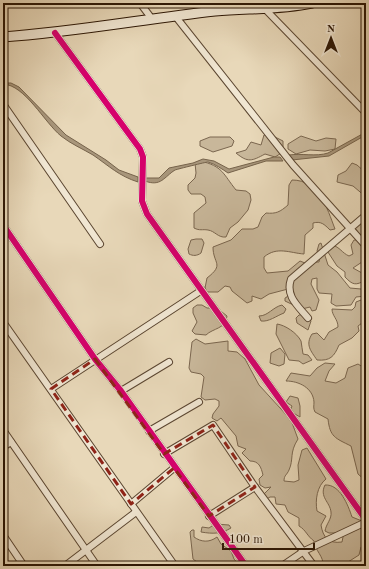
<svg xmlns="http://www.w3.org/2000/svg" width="369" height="569" font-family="'Old Standard TT',serif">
	<rect width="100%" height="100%" fill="#e8d8b9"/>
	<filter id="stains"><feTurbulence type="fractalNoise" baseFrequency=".005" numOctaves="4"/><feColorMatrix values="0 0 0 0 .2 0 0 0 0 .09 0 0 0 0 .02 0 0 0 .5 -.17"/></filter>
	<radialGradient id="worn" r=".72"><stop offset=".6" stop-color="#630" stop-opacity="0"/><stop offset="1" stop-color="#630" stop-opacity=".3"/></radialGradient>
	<g fill="#c8b79a" stroke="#7a664f">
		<path d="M 264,135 L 275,137 L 283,141 L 283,152 L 275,157 L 265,154 C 252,161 248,163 236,153 L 246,150 L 251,142 L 261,145 Z"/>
		<polygon points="301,136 316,141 326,138 336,139 335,149 325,151 310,150 296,154 288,149 288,144"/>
		<polygon points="210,137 230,137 234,141 232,146 213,152 200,146 200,141"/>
		<path d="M 200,161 C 223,166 223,174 236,190 L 246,191 L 250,194 L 251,200 L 248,210 L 238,222 L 230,228 L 226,237 C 218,238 215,231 208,230 C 202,229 200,231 194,228 L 194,213 L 206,203 L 205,197 L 201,194 L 191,194 L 188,190 L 188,185 L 195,178 L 196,173 L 195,163 Z"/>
		<polygon points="352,163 357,165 366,173 366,197 353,186 337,182 338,175 346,171"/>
		<path d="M 292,180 C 319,180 327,208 335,229 L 330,230 C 324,224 321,221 313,223 L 313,228 L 305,235 L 304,254 C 290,253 277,246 264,257 L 264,268 L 267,273 L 288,271 L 300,261 L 305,263 L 305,268 C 293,276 289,272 288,289 L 269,294 L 261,299 L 252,296 L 252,301 L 247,303 L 232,291 L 230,287 L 225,286 L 218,292 L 207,292 L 205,288 L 207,278 C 225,264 213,264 213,247 L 231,240 L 242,229 L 253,229 L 258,227 L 262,217 L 266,213 C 276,214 280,212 288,205 L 289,185 Z"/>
		<polygon points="366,215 366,242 354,227"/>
		<path d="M 196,239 L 202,239 L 204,243 L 201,253 C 197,256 193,256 189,254 L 188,249 L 191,240 Z"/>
		<path d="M 354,240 L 359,240 L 363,243 L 362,248 L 366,257 L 365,260 L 353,268 L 362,273 L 362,282 C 354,286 351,283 345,277 L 345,272 L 337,266 L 326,249 L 332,245 C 340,247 342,253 349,256 L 353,254 L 351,245 Z"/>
		<polygon points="321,243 328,265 337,272 350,288 361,289 366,285 366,296 356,297 351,305 336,306 331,303 332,294 319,293 317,289 317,278 312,279 311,284 319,300 316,310 312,311 310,307 302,309 285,301 285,298 287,297 290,290 290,283 313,262 319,262 320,257 317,251 319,244"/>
		<path d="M 361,300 L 366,300 L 366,322 L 362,323 L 358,326 L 359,331 L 352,338 L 339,345 C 334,357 330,361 317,360 C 311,351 305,345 312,334 L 317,333 L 324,340 L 329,332 L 338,327 C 338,319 332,316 332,309 L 352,310 L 355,307 L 356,302 Z"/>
		<path d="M 197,305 L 202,305 L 207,308 L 217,308 L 227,316 C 226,329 213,328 206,335 L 195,334 L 192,331 L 197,322 L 193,313 L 193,308 Z"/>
		<path d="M 282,305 L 286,309 L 284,313 C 276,316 269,322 261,321 L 259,316 C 268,316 273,307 282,305 Z"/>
		<polygon points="305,314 311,321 308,330 297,323 296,318 299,315"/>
		<path d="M 277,324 C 285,325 297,333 301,341 C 302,345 302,350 303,354 L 308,355 L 312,360 L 303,364 L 299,361 L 289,360 L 276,334 Z"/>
		<path d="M 196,339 L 205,344 L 228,341 L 228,351 L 237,352 L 245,359 L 259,385 L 291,420 L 298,439 C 289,453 294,459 289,470 C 287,475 284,475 284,481 L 294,482 L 299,480 L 298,465 L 302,450 L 307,448 L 326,479 C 317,486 315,500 317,511 L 326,516 L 321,525 C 323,537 328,544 342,542 L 343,537 L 340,533 L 329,533 L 325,531 C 326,524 332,519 331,512 C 330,502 319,497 325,485 C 340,484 348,505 352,517 L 362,521 L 366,534 L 366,548 L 361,547 L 359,555 L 348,562 L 347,566 L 332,566 L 331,564 L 323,566 C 324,556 315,551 314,541 C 307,536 306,530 299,526 L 299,518 L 288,512 L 285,505 L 276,504 L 275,497 L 270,497 L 265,500 L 263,499 L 264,494 L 271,487 L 265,488 L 260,485 L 259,479 L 263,475 C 261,467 259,461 250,461 L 242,453 L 246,449 L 238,446 L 236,436 L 221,418 L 217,421 L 212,418 L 213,414 L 219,406 L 219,401 L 215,399 L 205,400 L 201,397 L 204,377 L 201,374 L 191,372 L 189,368 L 192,342 Z"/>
		<polygon points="280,348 285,354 284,364 279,366 270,363 271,353"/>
		<path d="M 325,363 L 335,364 L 329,371 L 325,381 L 336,383 L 345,378 L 348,368 L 358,364 L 366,369 L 366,481 L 358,474 L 351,446 C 335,438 330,437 328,419 L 315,412 C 313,408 314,406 314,402 C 313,388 299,381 286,381 L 291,373 L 310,376 L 317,368 Z"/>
		<polygon points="290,396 298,398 300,406 300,417 290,411 292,406 286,402"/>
		<path d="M 215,524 L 229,525 L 231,528 C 221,534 213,534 201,532 L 202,527 L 209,528 Z"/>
		<path d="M 192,530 L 194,530 L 194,537 C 201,542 209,543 217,537 L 221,544 L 231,551 L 234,559 L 240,566 L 198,566 L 197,562 L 193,559 L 190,532 Z"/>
	</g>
	<g fill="#a8967b" stroke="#76634b">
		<path d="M 3,83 L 11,83 L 19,87 L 66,135 L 106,160 L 119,170 L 138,177 L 138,182 C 119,176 109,166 93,155 C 83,149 71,144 61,136 C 44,122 25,85 3,84 Z"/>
		<path d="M 366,132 L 364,136 L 329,156 L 292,160 L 289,155 C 302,153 316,157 328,153 Z"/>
		<path d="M 274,157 L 280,157 L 283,161 L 266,161 L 228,173 C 222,169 215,164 208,162 C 206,162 178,169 175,170 C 164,177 161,187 145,181 L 146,178 L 159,178 L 169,168 L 193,163 L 203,159 L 214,161 L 229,169 Z"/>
	</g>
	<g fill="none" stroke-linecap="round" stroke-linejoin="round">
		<g stroke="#5b4631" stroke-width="8">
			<g id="minor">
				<polyline points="140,3 152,19"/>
				<polyline points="211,3 215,11"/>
				<polyline points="266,10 366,113"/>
				<polyline points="176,17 293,165 366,246"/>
				<polyline points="55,33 140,149 143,157 142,201 147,214 366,520"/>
				<polyline points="3,104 100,244"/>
				<polyline points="3,225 95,359 121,391 246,566"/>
				<path d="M 308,318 C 298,306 285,296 291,279 L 366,215"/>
				<polyline points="3,322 175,566"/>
				<polyline points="51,389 202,290"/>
				<polyline points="121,391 169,362"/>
				<polyline points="3,430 97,566"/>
				<polyline points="149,431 199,402"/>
				<polyline points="3,447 11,442"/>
				<polyline points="164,454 213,425 255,487 314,566"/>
				<polyline points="131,504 174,468"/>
				<polyline points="209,516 255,487"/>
				<polyline points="3,535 24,566"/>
				<polyline points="65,566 136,512"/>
				<polyline points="282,566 304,551 366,522"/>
			</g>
		</g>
		<g stroke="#2c1604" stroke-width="11">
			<path id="secondary" d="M 3,37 C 74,32 144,19 215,11 C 248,8 278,10 312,3"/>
		</g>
		<use href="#minor" stroke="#f0e6d2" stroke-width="6"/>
		<use href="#secondary" stroke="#f0e6d2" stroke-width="9"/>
		<g stroke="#f0e6d2" stroke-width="8">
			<g id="cycleway">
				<polyline points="55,33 140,149 143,157 142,201 147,214 366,520"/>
				<polyline points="3,225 95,359 121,391 246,566"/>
			</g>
		</g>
		<use href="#cycleway" stroke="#d6006c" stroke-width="6"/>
	</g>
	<path fill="none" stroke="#8f2418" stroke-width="3" stroke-dasharray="8 5" stroke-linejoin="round" d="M 95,359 L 164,454 L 213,425 L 255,487 L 209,516 L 174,468 L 131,504 L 51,389 Z"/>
	<rect width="369" height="569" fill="none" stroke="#e8d8b9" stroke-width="16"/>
	<rect x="4" y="4" width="361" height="561" fill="none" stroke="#2c1604" stroke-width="2"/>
	<rect x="8" y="8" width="353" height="553" fill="none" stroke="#2c1604"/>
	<g transform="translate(331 38)" stroke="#f0e6d2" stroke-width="3" paint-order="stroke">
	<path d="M0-3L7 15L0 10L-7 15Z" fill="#2c1604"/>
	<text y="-6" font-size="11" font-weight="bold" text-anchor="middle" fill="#2c1604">N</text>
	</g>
	<path d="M223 543v6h91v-6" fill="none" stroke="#2c1604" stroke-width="2"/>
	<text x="229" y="543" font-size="12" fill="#2c1604" stroke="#f0e6d2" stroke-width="3" paint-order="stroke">100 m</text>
	<rect width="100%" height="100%" filter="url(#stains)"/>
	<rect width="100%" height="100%" fill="url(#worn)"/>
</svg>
